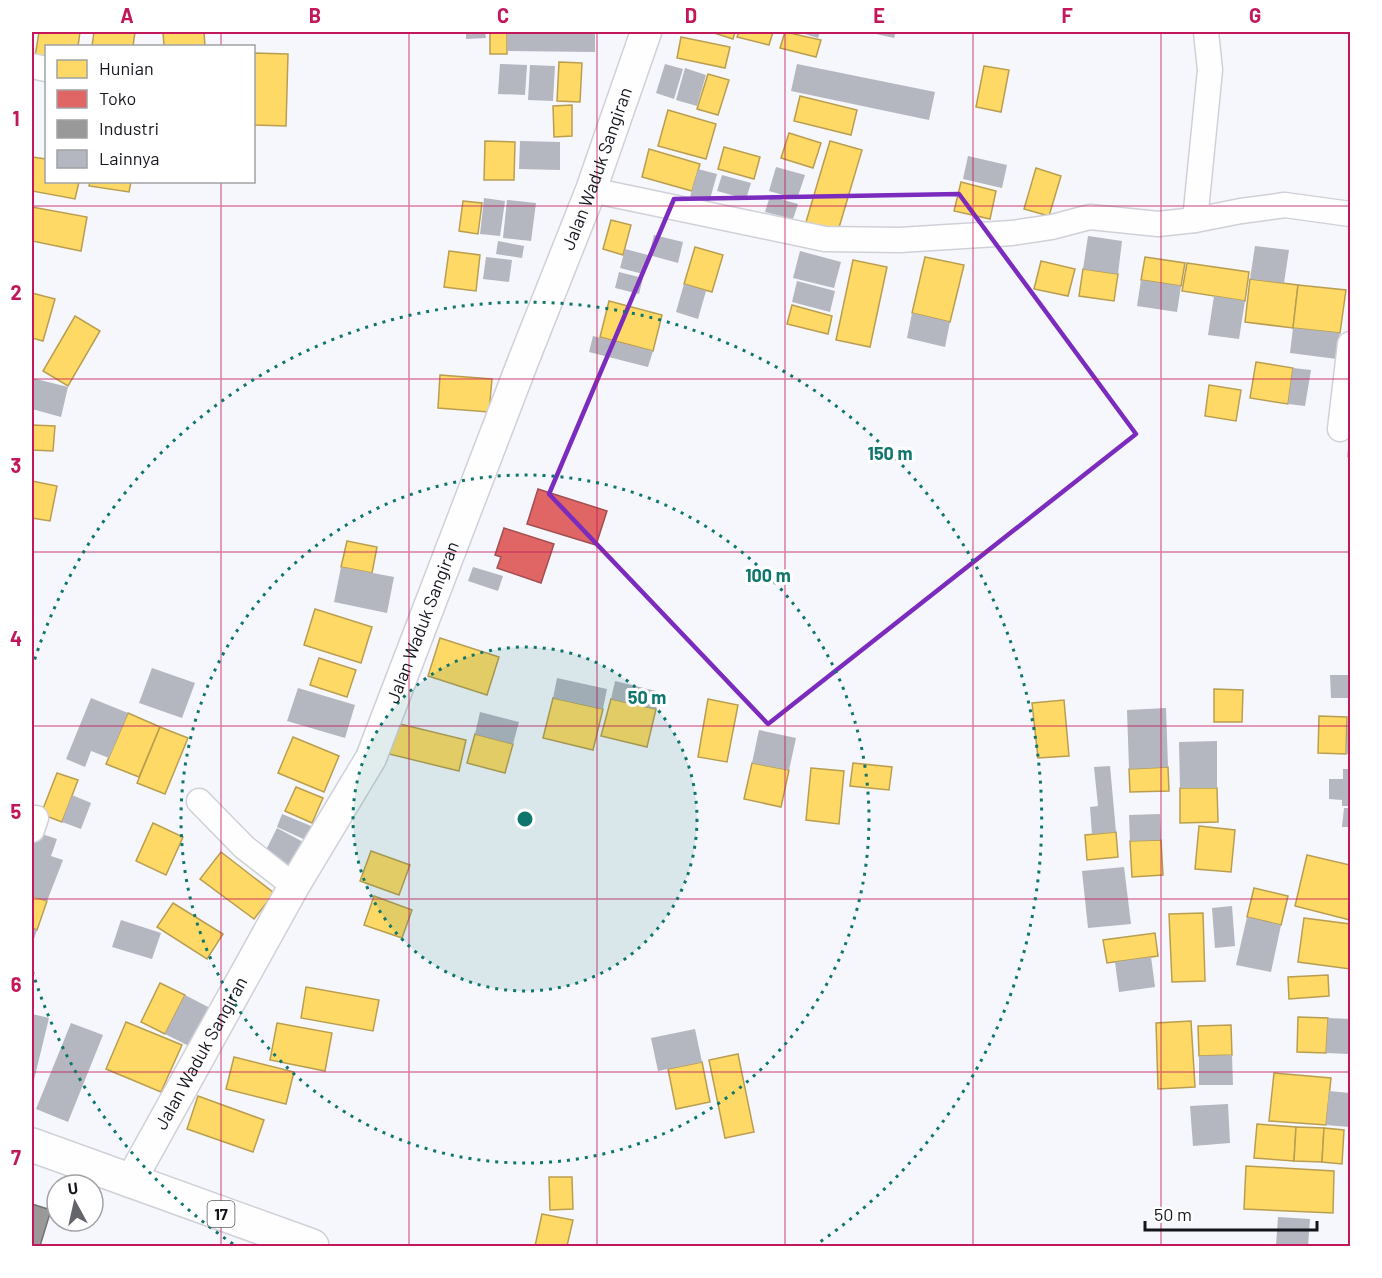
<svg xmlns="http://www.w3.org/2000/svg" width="1382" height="1278" font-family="Barlow,sans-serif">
	<rect width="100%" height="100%" fill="#f6f7fc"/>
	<g fill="#ffd966" stroke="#b99e50" stroke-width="1.5">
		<polygon points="39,32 80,32 78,46 46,46 46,59 35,57"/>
		<polygon points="94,32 135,32 133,46 92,46"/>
		<polygon points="163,32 204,32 205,46 164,46"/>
		<rect x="490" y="32" width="17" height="22"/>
		<polygon points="711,32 735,32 733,39"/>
		<polygon points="739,32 773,32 769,45 737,37"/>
		<polygon points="785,32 821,40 816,57 780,48"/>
		<polygon points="681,37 730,47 725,68 677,58"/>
		<polygon points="254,53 288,54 286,126 254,125"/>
		<polygon points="559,62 582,63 580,102 557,101"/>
		<polygon points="984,66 1009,70 1001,112 976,107"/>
		<polygon points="708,74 729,80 718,115 697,109"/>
		<polygon points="800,96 857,110 851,135 794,121"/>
		<polygon points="572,105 572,136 554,137 553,106"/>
		<polygon points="668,110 716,124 706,159 658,146"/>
		<polygon points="789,133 821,143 813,168 781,158"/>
		<polygon points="485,141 515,142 514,180 484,180"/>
		<polygon points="830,141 862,150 838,231 806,222"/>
		<polygon points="724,147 760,157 754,179 718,169"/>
		<polygon points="649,149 700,164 692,191 642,177"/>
		<polygon points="32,157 46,159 46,182 79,182 75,199 32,191"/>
		<polygon points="1036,168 1061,176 1049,216 1024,209"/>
		<polygon points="90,182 131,182 129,192 89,186"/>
		<polygon points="961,182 996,191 990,219 954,211"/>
		<polygon points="463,201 482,203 478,234 459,231"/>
		<polygon points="32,207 87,217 81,251 32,241"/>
		<polygon points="611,220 631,225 623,255 603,249"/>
		<polygon points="695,247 723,255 712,292 684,284"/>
		<polygon points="449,251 480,255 476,291 444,287"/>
		<polygon points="925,257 964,265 950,322 912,313"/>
		<polygon points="1145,257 1185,263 1181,286 1141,280"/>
		<polygon points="853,260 887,267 870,347 836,340"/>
		<polygon points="1041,261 1075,269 1068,296 1034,289"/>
		<polygon points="1187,263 1249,272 1245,301 1182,291"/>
		<polygon points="1083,269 1118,274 1114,301 1079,296"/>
		<polygon points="1250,279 1298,285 1293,328 1245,322"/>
		<polygon points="1298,285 1346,290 1340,333 1293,328"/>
		<polygon points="32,293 55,299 43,341 32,338"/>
		<polygon points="609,301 662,315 653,351 600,337"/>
		<polygon points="792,305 832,316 828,334 787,324"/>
		<polygon points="75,316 100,331 68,386 43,371"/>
		<polygon points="1256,362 1293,368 1288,404 1250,398"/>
		<polygon points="440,375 492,379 489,412 438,408"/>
		<polygon points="1209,385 1241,390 1236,421 1205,416"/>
		<polygon points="32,425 55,426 53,451 32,450"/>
		<polygon points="32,481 57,486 50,521 32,518"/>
		<polygon points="347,541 377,547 372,573 341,567"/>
		<polygon points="315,609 372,627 361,663 304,645"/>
		<polygon points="440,638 499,657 487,695 428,676"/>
		<polygon points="319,658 356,670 347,697 310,685"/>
		<polygon points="1214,689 1243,690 1242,722 1214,722"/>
		<polygon points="553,698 603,709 593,750 543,738"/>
		<polygon points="611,699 656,709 647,747 601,736"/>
		<polygon points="708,699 738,705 727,762 698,757"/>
		<polygon points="1064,700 1069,756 1038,758 1032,703"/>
		<polygon points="128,713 160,727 139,777 106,764"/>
		<polygon points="1319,716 1347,717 1346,754 1318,753"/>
		<polygon points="396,723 466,740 459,771 389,754"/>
		<polygon points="160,727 188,738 165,794 137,783"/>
		<polygon points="475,734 513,744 505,773 467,763"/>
		<polygon points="293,737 339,756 324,792 278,773"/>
		<polygon points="752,763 789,770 781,807 744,799"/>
		<polygon points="853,763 892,767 889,790 850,786"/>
		<polygon points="1168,767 1169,791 1130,792 1129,769"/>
		<polygon points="811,768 844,771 839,824 806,820"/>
		<polygon points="57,773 78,780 62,822 41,814"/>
		<polygon points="296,787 323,798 312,823 285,811"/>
		<polygon points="1180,788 1217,788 1218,822 1180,823"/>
		<polygon points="153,823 183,837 166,875 136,861"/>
		<polygon points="1199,826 1235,830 1231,872 1195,869"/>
		<polygon points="1116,832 1118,857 1087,860 1085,835"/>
		<polygon points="1161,840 1163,875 1132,877 1130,841"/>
		<polygon points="371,851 410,865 399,895 360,881"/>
		<polygon points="221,852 274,893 254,919 200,879"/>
		<polygon points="1307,855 1350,865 1350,920 1295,906"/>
		<polygon points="1254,888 1288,896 1281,925 1247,917"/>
		<polygon points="32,896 47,901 37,930 32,928"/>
		<polygon points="374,896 412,910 402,938 364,925"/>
		<polygon points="173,903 223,934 207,959 157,927"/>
		<polygon points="1203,913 1205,981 1172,982 1169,914"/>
		<polygon points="1304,918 1350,924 1350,969 1298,962"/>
		<polygon points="1155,933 1158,956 1107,963 1103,940"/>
		<polygon points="1328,975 1329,996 1289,999 1288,977"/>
		<polygon points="160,983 185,995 165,1034 141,1022"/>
		<polygon points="306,987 379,1000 373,1031 301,1018"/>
		<polygon points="1298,1017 1328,1018 1326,1053 1297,1052"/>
		<polygon points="1191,1021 1195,1087 1158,1089 1156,1023"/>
		<polygon points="126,1022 182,1045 161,1092 106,1069"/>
		<polygon points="277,1023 332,1033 325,1071 270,1060"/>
		<polygon points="1231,1025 1232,1055 1199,1056 1198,1026"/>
		<polygon points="738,1054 754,1132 725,1138 709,1060"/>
		<polygon points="234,1057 294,1072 286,1104 226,1089"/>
		<polygon points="702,1062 710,1102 676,1109 668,1069"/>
		<polygon points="1274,1073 1331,1078 1326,1125 1269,1121"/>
		<polygon points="198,1096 264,1120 253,1152 187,1129"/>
		<polygon points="1257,1124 1296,1127 1294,1161 1254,1158"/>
		<polygon points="1296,1127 1324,1128 1322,1162 1294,1161"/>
		<polygon points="1324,1128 1344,1130 1342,1164 1322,1162"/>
		<polygon points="1246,1166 1334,1171 1333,1213 1244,1209"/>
		<polygon points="549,1177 572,1177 573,1209 550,1210"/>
		<polygon points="542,1214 573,1220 567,1246 535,1246"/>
	</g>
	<g fill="#e06666" stroke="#a34e50" stroke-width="1.5">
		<polygon points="538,489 607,511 596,545 527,524"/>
		<polygon points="504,528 554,544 541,583 497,568 501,557 495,555"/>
	</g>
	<polygon fill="#999" stroke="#717274" stroke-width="1.5" points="32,1204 51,1210 40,1246 32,1246"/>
	<g fill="#b4b6c0">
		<polygon points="466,32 485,32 486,38 466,39"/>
		<polygon points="507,32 595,32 595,52 507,51"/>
		<polygon points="798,32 820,32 818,38"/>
		<polygon points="867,32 896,32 894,38"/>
		<polygon points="500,64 527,65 525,95 498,94"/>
		<polygon points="665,64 683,69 674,99 656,93"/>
		<polygon points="797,64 935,92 929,120 791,91"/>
		<polygon points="530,65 555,66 553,101 528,100"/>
		<polygon points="685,68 706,75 697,106 676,100"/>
		<polygon points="520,141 560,142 560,170 519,169"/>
		<polygon points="968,156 1007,165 1002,188 963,179"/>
		<polygon points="776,167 805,175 797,199 769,191"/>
		<polygon points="698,169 717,174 707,210 688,204"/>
		<polygon points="722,175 751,183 746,199 717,191"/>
		<polygon points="770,196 798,204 793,219 765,212"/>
		<polygon points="484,198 505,201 500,236 480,234"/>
		<polygon points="507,200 536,203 531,241 503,238"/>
		<polygon points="654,235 683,242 678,263 649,255"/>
		<polygon points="1088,236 1122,241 1118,274 1083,269"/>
		<polygon points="498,241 524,246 522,258 496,254"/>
		<polygon points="1255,246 1289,250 1284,283 1250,279"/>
		<polygon points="625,249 648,255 643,274 620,268"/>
		<polygon points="800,251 841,262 834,288 793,278"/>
		<polygon points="486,257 512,260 509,282 483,279"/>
		<polygon points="619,272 643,278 639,294 615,288"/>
		<polygon points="1141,280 1181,286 1177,312 1137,306"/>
		<polygon points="797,281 835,291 830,312 792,302"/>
		<polygon points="684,284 706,291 698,319 676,312"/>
		<polygon points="1214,296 1245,301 1239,339 1208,335"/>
		<polygon points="912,313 950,322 945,347 907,338"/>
		<polygon points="1293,328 1340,333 1337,359 1290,353"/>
		<polygon points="593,336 653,351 648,367 589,352"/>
		<polygon points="1293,368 1311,370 1305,406 1288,404"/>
		<polygon points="32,378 68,387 61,417 32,409"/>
		<polygon points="1349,440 1350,440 1350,458 1347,457"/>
		<polygon points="341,567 394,577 387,613 334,602"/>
		<polygon points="473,567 503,576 498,591 468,581"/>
		<polygon points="152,668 195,683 182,718 139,703"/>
		<polygon points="1330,675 1350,675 1350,698 1331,698"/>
		<polygon points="557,678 607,689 603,709 553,698"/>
		<polygon points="615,681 660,692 656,709 611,699"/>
		<polygon points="298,688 355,705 345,738 287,721"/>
		<polygon points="91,698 128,713 109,758 91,751 85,767 66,759"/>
		<polygon points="1166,708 1168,767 1129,769 1127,710"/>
		<polygon points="480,712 519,722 513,744 475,734"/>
		<polygon points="1348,713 1350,713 1350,754 1346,754"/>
		<polygon points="759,730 796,738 789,770 752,763"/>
		<polygon points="1217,741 1217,788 1180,788 1179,742"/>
		<polygon points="1110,766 1116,832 1092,834 1090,807 1098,806 1094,767"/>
		<polygon points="1343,769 1350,769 1350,806 1342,806 1342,800 1329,799 1329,779 1343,779"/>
		<polygon points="72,795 91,803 81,829 62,822"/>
		<polygon points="1344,808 1350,808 1350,827 1342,827"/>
		<polygon points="282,814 316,828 310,842 277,827"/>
		<polygon points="1160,814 1161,840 1130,841 1129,815"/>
		<polygon points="277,828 307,844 292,873 262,858"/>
		<polygon points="36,832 57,839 51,856 63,860 47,901 32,896 32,845"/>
		<polygon points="1124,867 1131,924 1088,928 1082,871"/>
		<polygon points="1232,906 1235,946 1215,948 1212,908"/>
		<polygon points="1247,917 1281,925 1271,972 1236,965"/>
		<polygon points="121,920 161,933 152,959 112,947"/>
		<polygon points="32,928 37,930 32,945"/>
		<polygon points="1151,957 1155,987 1119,992 1115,962"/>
		<polygon points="185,995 210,1008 191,1047 165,1034"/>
		<polygon points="32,1014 49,1018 32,1088"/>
		<polygon points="1328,1018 1350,1019 1350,1054 1326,1053"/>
		<polygon points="71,1023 103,1035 68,1122 36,1109"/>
		<polygon points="695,1029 702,1062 658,1071 651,1038"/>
		<polygon points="1232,1055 1233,1085 1199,1085 1199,1056"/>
		<polygon points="1329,1091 1350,1093 1349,1127 1326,1125"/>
		<polygon points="1228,1104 1230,1143 1193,1146 1190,1106"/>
		<polygon points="1278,1217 1310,1219 1308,1246 1276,1245"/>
	</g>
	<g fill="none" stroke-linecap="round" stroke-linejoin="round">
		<g stroke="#d0d1d8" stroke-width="27">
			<g id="minor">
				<polyline points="32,66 46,69"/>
				<polyline points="591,190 825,239 900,240 1012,233 1052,227 1090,217 1158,224 1195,220 1241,211 1285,205 1350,214"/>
				<polyline points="1195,220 1210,70 1206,32"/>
				<polyline points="1340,429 1350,344"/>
				<polyline points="199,801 244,847 294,886"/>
				<polyline points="32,830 36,818"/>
			</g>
		</g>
		<g stroke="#d0d1d8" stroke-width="33">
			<g id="tertiary">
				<path id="s1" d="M 130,1182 L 294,886 L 371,758 L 522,364 L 591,190 L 646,32"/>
			</g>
		</g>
		<g stroke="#d0d1d8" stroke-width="36">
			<polyline id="trunk" points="32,1145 312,1246"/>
		</g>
		<use href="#minor" stroke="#fefeff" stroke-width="24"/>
		<use href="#tertiary" stroke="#fefeff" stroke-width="30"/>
		<use href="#trunk" stroke="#fefeff" stroke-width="33"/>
	</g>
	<path fill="none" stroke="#7b2cbf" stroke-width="4.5" stroke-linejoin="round" d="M 959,194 L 1136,434 L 768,724 L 549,494 L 674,199 Z"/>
	<path fill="none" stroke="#c2185b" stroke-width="1.5" stroke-opacity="0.55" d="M 221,32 L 221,46M 409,32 L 409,1246M 597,32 L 597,1246M 785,32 L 785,1246M 973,32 L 973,1246M 1161,32 L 1161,1246M 221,182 L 221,1246M 32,206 L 1350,206M 32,379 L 1350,379M 32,552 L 1350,552M 32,726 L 1350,726M 32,899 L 1350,899M 32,1072 L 1350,1072"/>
	<circle cx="525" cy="819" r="172" fill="#0f766e" fill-opacity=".12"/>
	<g fill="none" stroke="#0f766e" stroke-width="3" stroke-dasharray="3 6">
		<circle cx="525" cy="819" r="172"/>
		<circle cx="525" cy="819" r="344"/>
		<path d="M233 1244A516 516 0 0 1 32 970M32 668A516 516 0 1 1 817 1244"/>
	</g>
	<g text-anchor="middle" stroke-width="6" stroke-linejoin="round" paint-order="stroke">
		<rect fill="#fff" stroke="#5b5c61" stroke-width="1.5" x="207.5" y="1201" width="27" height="26" rx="4.5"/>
		<g font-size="16" font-weight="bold" fill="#15161d">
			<text x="221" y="1220">17</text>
		</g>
		<g font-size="18" fill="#15161d" stroke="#fff">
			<text dy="6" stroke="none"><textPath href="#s1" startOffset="1119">Jalan Waduk Sangiran</textPath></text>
			<text dy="6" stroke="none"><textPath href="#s1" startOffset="633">Jalan Waduk Sangiran</textPath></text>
			<text dy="6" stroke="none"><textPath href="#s1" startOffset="147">Jalan Waduk Sangiran</textPath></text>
		</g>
	</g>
	<circle cx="525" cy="819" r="9" fill="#0f766e" stroke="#fff" stroke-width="3"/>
	<g font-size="18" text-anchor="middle" font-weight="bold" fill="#0f766e" stroke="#fff" stroke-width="6" stroke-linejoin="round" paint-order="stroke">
		<text x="890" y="460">150 m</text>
		<text x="768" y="582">100 m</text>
		<text x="647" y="704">50 m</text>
	</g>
	<rect width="1382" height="1278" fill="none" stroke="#ffffff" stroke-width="66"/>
	<rect x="45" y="45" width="210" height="138" fill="#ffffff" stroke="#a1a2a5" stroke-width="1.5"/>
	<rect x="57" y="60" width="30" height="18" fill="#ffd966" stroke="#a1a2a5" stroke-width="1.5"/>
	<text x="99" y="75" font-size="18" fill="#15161d">Hunian</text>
	<rect x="57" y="90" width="30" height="18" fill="#e06666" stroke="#a1a2a5" stroke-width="1.5"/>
	<text x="99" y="105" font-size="18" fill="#15161d">Toko</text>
	<rect x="57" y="120" width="30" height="18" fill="#999999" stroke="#a1a2a5" stroke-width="1.5"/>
	<text x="99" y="135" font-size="18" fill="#15161d">Industri</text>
	<rect x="57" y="150" width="30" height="18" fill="#b4b6c0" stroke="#a1a2a5" stroke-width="1.5"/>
	<text x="99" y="165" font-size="18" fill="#15161d">Lainnya</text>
	<g transform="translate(75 1203) rotate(352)"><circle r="28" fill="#ffffff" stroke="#a1a2a5" stroke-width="1.5"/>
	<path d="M0-4.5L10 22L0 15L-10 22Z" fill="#64656b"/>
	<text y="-9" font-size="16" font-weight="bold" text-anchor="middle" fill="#15161d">U</text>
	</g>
	<path d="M1145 1221v9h172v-9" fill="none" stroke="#15161d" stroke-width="3"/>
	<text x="1154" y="1221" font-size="18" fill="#15161d" stroke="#ffffff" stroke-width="4.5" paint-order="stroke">50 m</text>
	<rect x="33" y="33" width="1316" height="1212" fill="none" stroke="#c2185b" stroke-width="2"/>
	<g font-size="20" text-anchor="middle" font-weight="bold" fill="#c2185b">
		<text x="127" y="23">A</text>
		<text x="315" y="23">B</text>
		<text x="503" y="23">C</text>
		<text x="691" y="23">D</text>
		<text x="879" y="23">E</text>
		<text x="1067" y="23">F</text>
		<text x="1255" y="23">G</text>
		<text x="16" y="126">1</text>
		<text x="16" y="300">2</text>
		<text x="16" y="473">3</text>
		<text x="16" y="646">4</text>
		<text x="16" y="819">5</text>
		<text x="16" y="992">6</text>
		<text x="16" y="1165">7</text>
	</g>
</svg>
